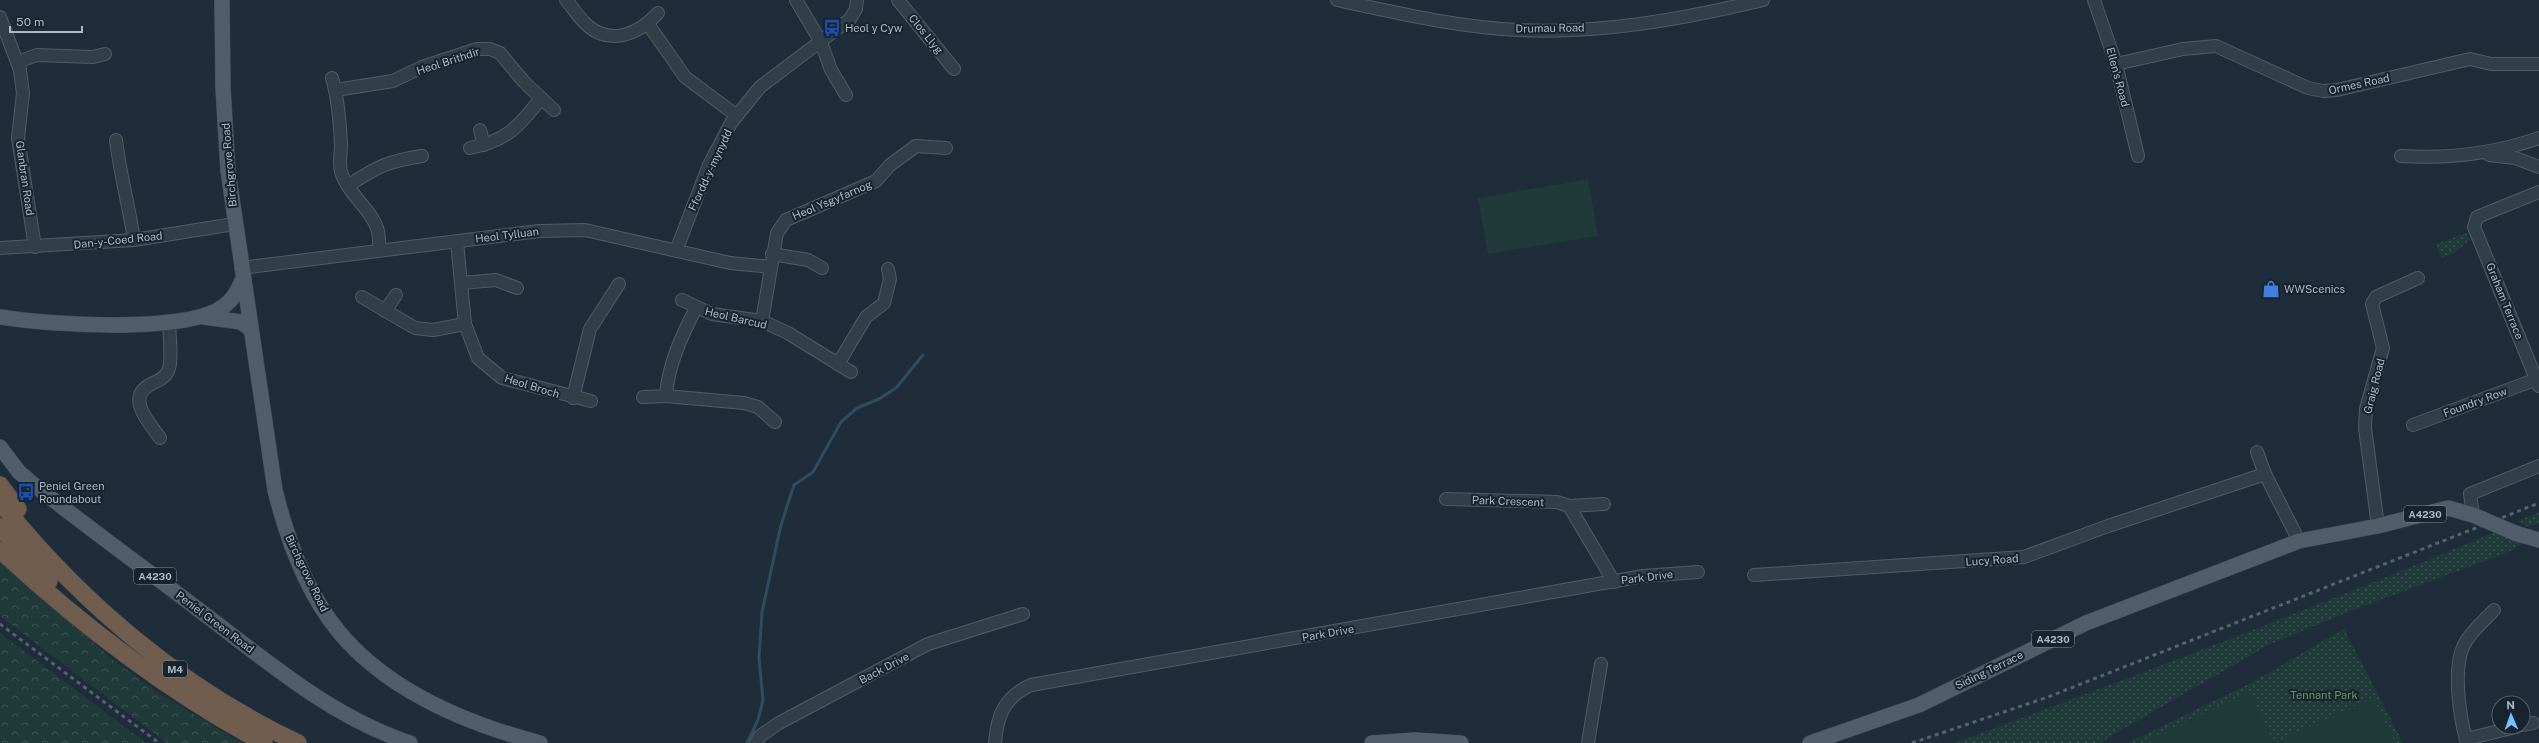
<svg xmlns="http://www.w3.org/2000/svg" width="2539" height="743" font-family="'Public Sans',sans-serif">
	<defs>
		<pattern id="green-dots" width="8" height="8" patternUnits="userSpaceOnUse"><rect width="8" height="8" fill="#203a39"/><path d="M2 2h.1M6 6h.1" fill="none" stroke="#3e5454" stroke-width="1.8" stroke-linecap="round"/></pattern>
		<pattern id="forest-crowns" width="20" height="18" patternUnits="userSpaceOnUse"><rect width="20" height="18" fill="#203a39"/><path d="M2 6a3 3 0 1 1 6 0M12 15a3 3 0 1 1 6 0" fill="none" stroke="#3e5454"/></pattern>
	</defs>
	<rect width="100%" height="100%" fill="#1e2d39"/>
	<g fill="url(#green-dots)">
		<polygon points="2466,233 2470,240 2454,253 2442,258 2436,244"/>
		<polygon points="2539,512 2539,523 2528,527 2517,521"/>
		<path d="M 2500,530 L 2528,540 L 2511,551 L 2348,612 L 2270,644 L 2099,743 L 1955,743 C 2138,675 2320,606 2500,530 Z"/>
		<polygon points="2344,629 2403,743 2128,743 2249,684"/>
	</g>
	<g fill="url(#forest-crowns)">
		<polygon points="0,558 112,659 158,693 242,743 167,743 0,616"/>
		<polygon points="0,633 146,743 0,743"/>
	</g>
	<g fill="#203a39">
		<polygon points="1588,179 1598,236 1488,254 1478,198"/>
		<polygon points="2250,691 2274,743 2141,743"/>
		<polygon points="2373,697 2395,743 2278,743 2277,742"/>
	</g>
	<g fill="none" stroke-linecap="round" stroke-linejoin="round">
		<polyline stroke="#2f4c62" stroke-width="3" points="747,743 758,720 763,700 759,658 762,612 781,525 794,485 813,472 841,422 857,408 879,399 896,388 923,355"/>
		<g stroke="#4f5d67" stroke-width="14">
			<g id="minor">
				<path d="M 566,0 C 573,8 579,18 588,26 C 612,46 640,33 658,13"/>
				<polyline points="796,0 821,42 831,70 846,95"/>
				<polyline points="898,0 954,69"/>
				<path d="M 1337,0 C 1397,13 1457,27 1519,30 C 1601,34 1684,19 1763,0"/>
				<polyline points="2094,0 2116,64 2138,156"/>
				<polyline points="0,17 20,70 23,93 18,138 35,247"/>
				<polyline points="648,24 685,77 737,116"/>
				<polyline points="17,62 37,55 93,57 105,54"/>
				<polyline points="2116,64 2183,49 2216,46 2308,88 2323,91 2337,90 2470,59 2491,64 2539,64"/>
				<path d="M 332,78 C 338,98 340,123 341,145 C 341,156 338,164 342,175 C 350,196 372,210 378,231 C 379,237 379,244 380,250"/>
				<polyline points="336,90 393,81 422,67 477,49 490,49 500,53 524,82 554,110"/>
				<polyline points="480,130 484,145"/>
				<path d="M 116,140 C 120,174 129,206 134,240"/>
				<path d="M 470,148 C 506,141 519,127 541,98"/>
				<polyline points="2489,155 2515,158 2539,167"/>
				<path d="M 2401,156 C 2449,159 2493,154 2539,138"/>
				<path d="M 348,186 C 376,167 388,161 422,156"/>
				<polyline points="2539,192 2477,217 2474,227 2539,386"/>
				<polyline points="457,242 465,324 478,358 502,378 591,401"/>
				<polyline points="0,248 134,240 234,224"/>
				<polyline points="676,251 709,165 731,123 760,87 850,19 856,9 857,0"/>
				<polyline points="772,254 808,260 822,268"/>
				<polyline points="241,268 539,231 585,230 730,263 771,267"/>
				<polyline points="461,283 496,280 517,288"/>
				<polyline points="362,297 415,328 433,330 465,324"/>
				<polyline points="682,300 712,314 762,321 788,333 851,372"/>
				<polyline points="385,311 396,295"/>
				<polyline points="762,321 777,233 786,220 876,181 890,165 916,146 946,148"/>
				<polyline points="838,364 866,317 884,303 890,279 888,269"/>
				<path d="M 666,396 C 668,365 682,335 696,308"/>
				<polyline points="643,397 666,396 744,403 758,407 775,422"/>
				<polyline points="573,398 590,329 619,284"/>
				<polyline points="2413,425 2537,379"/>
				<path d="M 160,438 C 149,422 125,398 151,384 C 158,381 165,378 168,371 C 173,361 169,334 169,321"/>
				<polyline points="2257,452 2265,474 2299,541"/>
				<polyline points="1446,499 1557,502 1569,506 1604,504"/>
				<polyline points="1569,506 1614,582"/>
				<polyline points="2473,515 2470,494 2539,466"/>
				<polyline points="2378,526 2365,428 2366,409 2383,348 2372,304 2376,297 2418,278"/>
				<polyline points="1754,575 2024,557 2108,526 2265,474"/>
				<polyline points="2523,725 2533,723"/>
				<polyline points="2466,739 2516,727"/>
				<polyline points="756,743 760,736 779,723 928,644 1023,614"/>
				<path d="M 995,743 C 997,716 1004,697 1031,685 L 1643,576 L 1698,572"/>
				<polyline points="1588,743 1601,664"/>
				<path d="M 2467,743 C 2460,719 2452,668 2464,645 C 2470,632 2484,621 2494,610"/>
			</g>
		</g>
		<g stroke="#3b4852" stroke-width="16">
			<g id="major">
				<path d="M 222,0 L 223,88 L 228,171 L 275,490 C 287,539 306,592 339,632 C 388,691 468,724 540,743"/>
				<path d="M 0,317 C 47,325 187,334 224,306 C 234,299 238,289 243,279"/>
				<polyline points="204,317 241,322 250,329"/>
				<path d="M 0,447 L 19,472 L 33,484 C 87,527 144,568 199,610 C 266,660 329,716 410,743"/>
				<polyline points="2515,533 2539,540"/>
				<polyline points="1372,743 1415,740 1461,743"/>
				<polyline points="1810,743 1919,705 2086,623 2299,541 2378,526 2448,508 2473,515"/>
			</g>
		</g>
		<g stroke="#3c4a53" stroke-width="18">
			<g id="highway">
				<polyline points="0,485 18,509"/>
				<path d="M 0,502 C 80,602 181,688 298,743"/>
				<polyline points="0,527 49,581"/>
				<path d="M 0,550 C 80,624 168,692 264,743"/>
			</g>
		</g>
		<use href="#minor" stroke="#313f49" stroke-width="12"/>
		<use href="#major" stroke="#4f5e6a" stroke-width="15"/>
		<use href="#highway" stroke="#705d4d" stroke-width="17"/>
		<g stroke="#536471" stroke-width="3" stroke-dasharray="4 4" stroke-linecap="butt">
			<polyline points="0,624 159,743"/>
			<polyline points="1912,743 2048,697 2539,503"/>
		</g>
		<g stroke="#3b4852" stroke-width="16" stroke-linecap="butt">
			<polyline id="major-bridge" points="2473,515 2515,533"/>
		</g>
		<use href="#major-bridge" stroke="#4f5e6a" stroke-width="15"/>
	</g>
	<defs>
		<g id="bus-bare" transform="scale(1.38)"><path d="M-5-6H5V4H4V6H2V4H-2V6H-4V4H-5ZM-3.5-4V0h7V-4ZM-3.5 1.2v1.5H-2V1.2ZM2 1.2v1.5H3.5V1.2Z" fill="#1a4fb4" stroke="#17242d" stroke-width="2.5" paint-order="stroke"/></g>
		<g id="shop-bare" transform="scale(1.38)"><path d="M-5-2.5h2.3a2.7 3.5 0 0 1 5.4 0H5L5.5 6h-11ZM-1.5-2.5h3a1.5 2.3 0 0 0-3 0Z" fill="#3f7fe0" stroke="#17242d" stroke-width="2.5" paint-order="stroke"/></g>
	</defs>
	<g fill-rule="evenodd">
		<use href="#bus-bare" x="832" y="28"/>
		<use href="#shop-bare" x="2271" y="289"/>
		<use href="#bus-bare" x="26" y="492"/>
	</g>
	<g text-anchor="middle" stroke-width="4" stroke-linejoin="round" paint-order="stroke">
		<g fill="#17242d" stroke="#7f8d98" stroke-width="1">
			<rect x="2404" y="506" width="42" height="16" rx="3"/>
			<rect x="134" y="568" width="42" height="16" rx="3"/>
			<rect x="2032" y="631" width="42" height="16" rx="3"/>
			<rect x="163" y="661" width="24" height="16" rx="3"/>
		</g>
		<g font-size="10" font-weight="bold" fill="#abbac6">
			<text x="2425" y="518">A4230</text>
			<text x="155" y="580">A4230</text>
			<text x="2053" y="643">A4230</text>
			<text x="175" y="673">M4</text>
		</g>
		<g font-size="11" fill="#abbac6" stroke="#17242d" text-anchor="start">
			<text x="845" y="32">Heol y Cyw</text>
			<text x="2284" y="293">WWScenics</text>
			<text x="39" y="490">Peniel Green<tspan x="39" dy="13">Roundabout</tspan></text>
		</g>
		<g font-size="11" fill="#abbac6" stroke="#17242d">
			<text transform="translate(1550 28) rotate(-1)" y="4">Drumau Road</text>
			<text transform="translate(926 34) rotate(51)" y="4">Clos Llyg</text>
			<text transform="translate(448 61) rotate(-18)" y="4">Heol Brithdir</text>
			<text transform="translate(2118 77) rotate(75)" y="4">Ellen's Road</text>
			<text transform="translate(2359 84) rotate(-12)" y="4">Ormes Road</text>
			<text transform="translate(229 165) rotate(-95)" y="4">Birchgrove Road</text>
			<text transform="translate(710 170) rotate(-65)" y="4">Ffordd-y-mynydd</text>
			<text transform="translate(25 178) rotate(82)" y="4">Glanbran Road</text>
			<text transform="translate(832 200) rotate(-23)" y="4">Heol Ysgyfarnog</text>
			<text transform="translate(507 235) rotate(-7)" y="4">Heol Tylluan</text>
			<text transform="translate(118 240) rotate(-6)" y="4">Dan-y-Coed Road</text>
			<text transform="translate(2505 301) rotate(68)" y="4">Graham Terrace</text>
			<text transform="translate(736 318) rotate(13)" y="4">Heol Barcud</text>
			<text transform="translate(532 386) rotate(17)" y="4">Heol Broch</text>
			<text transform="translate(2374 386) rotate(-76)" y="4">Graig Road</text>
			<text transform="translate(2475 402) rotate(-20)" y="4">Foundry Row</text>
			<text transform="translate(1508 501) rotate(2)" y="4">Park Crescent</text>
			<text transform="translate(1992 560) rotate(-4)" y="4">Lucy Road</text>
			<text transform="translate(307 573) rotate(64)" y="4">Birchgrove Road</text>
			<text transform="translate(1647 577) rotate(-7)" y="4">Park Drive</text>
			<text transform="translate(215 622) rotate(37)" y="4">Peniel Green Road</text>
			<text transform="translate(1328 633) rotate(-10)" y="4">Park Drive</text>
			<text transform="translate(884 668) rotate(-28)" y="4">Back Drive</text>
			<text transform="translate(1989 670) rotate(-26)" y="4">Siding Terrace</text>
		</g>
		<g font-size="11" fill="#619965" stroke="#17242d">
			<text x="2324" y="699">Tennant Park</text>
		</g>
	</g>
	<g transform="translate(2511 715) rotate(358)"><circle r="19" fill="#17242d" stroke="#52606a"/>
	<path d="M0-3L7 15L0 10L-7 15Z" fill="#77c1ff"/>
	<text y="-6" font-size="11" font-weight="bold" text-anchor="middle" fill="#abbac6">N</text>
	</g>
	<path d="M10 26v6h72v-6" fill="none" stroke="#abbac6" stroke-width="2"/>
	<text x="16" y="26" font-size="12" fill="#abbac6" stroke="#17242d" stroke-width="3" paint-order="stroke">50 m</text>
</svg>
